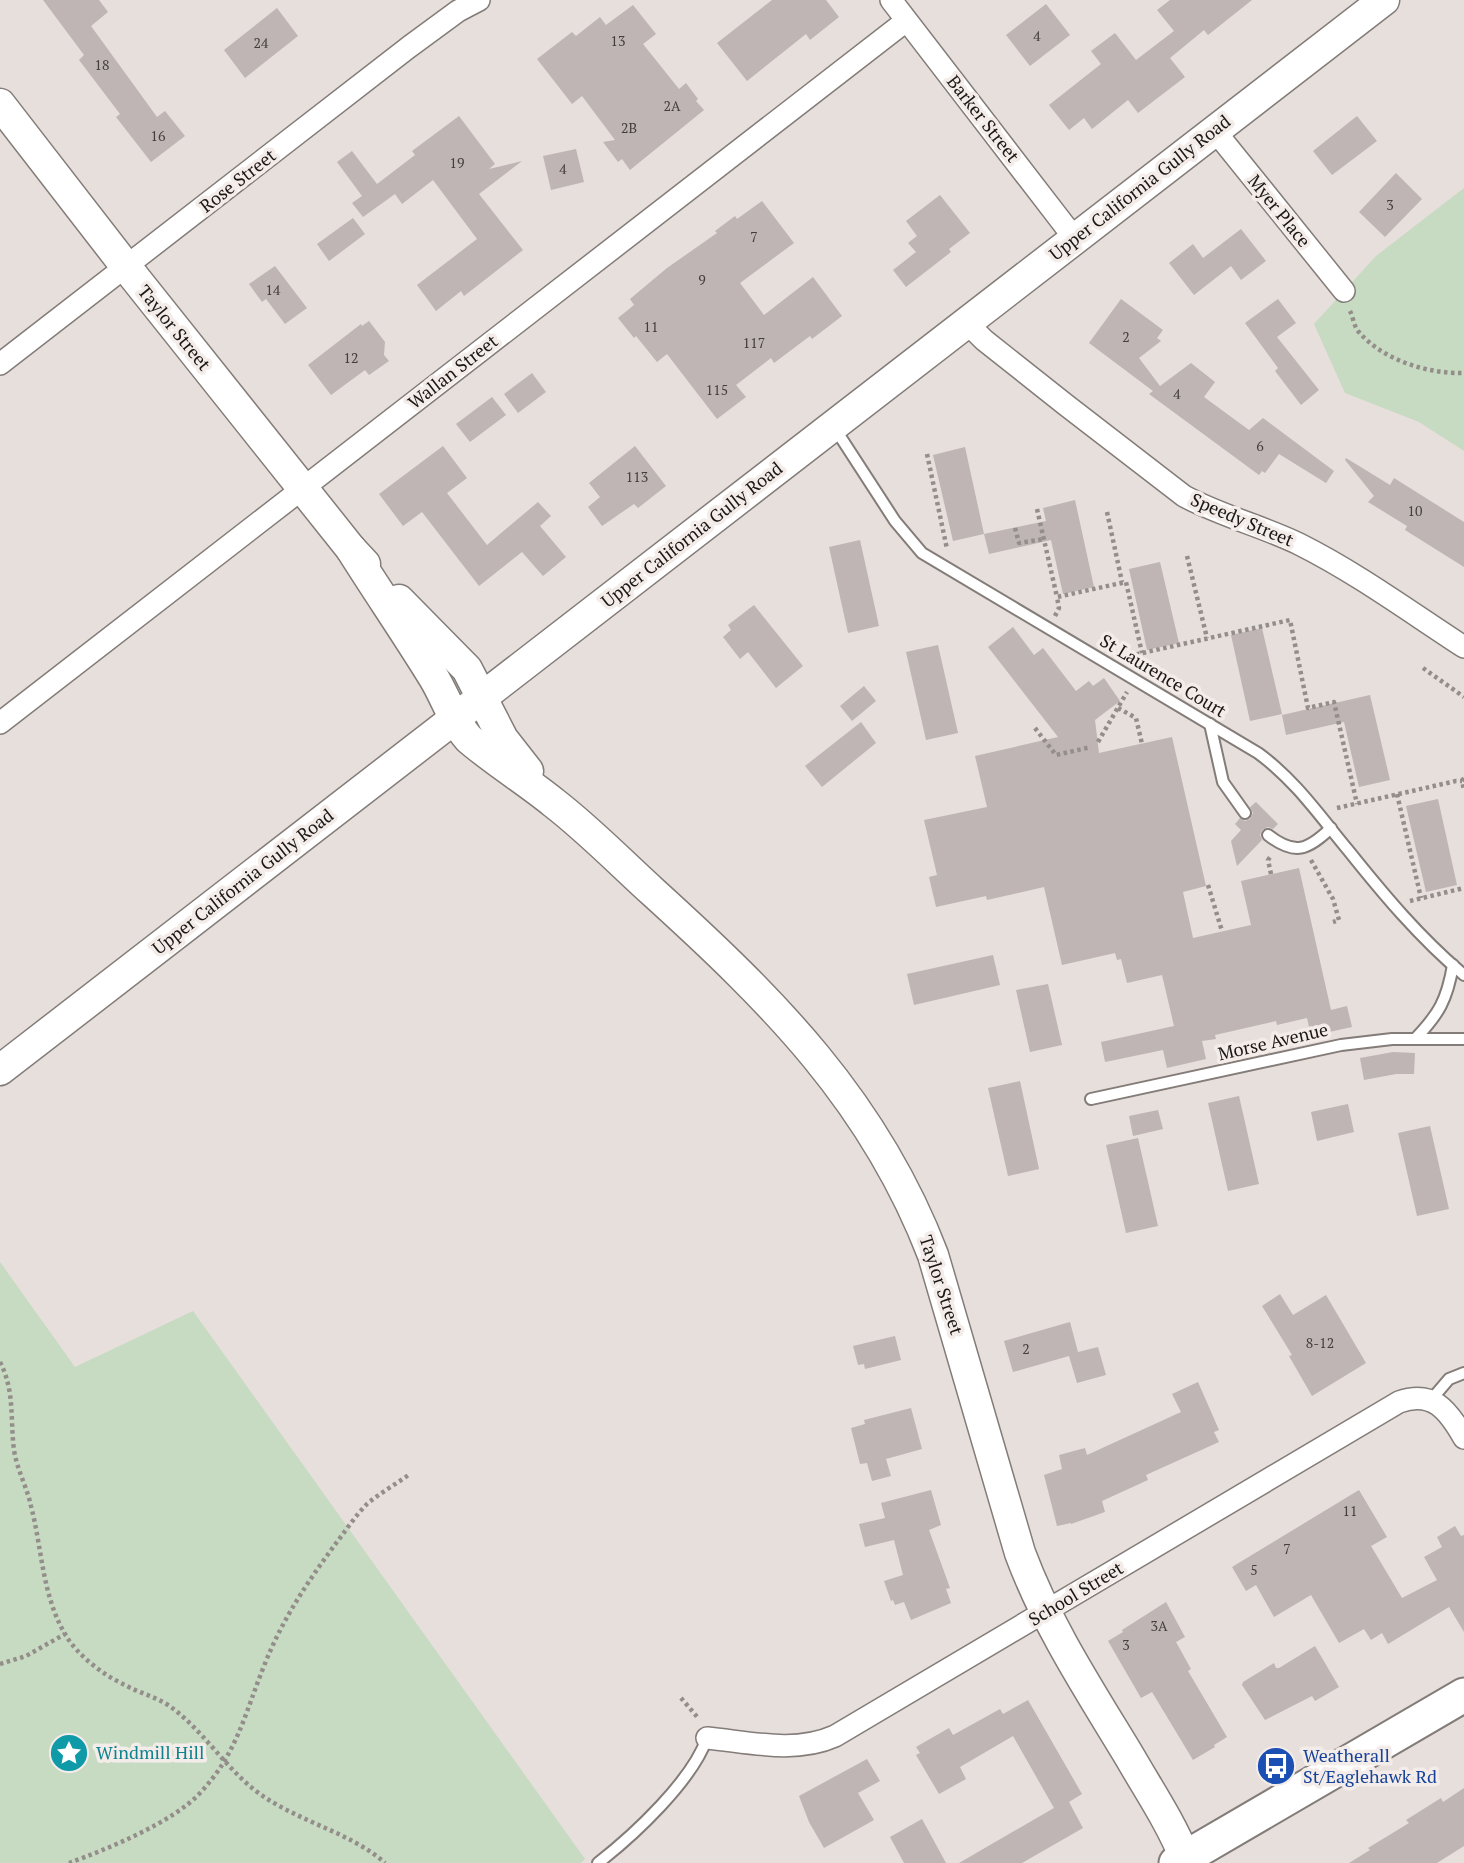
<svg xmlns="http://www.w3.org/2000/svg" width="1464" height="1863" font-family="'PT Serif',serif">
	<rect width="100%" height="100%" fill="#e7dfdb"/>
	<g fill="#c7dac2">
		<polygon points="1464,188 1464,451 1419,422 1345,393 1314,324 1376,256"/>
		<polygon points="0,1262 75,1367 193,1311 585,1859 581,1863 0,1863"/>
	</g>
	<g fill="#beb5b4">
		<polygon points="43,0 99,0 108,12 91,26 157,117 165,111 185,136 151,162 116,117 120,114 79,60 84,55"/>
		<polygon points="772,0 826,0 839,17 810,40 806,34 747,81 717,43"/>
		<polygon points="1170,0 1252,0 1208,35 1204,30 1170,58 1185,77 1138,113 1128,100 1092,129 1084,118 1069,130 1049,105 1101,64 1091,51 1115,33 1136,60 1174,31 1157,10"/>
		<polygon points="1046,4 1070,35 1030,66 1006,35"/>
		<polygon points="633,5 656,34 643,44 679,89 686,83 698,99 696,101 704,110 630,170 622,159 618,162 603,142 615,140 582,96 572,104 537,59 572,32 576,36 600,17 606,25"/>
		<polygon points="277,8 298,36 245,78 224,50"/>
		<polygon points="459,116 495,164 489,169 522,161 479,194 523,250 464,296 461,291 436,311 417,285 477,239 433,180 402,204 395,194 363,217 352,203 362,196 337,162 352,151 377,184 415,155 412,151"/>
		<polygon points="1357,116 1377,141 1332,175 1313,151"/>
		<polygon points="576,149 584,182 551,190 543,156"/>
		<polygon points="1396,173 1422,199 1385,237 1359,212"/>
		<polygon points="940,195 970,233 949,249 951,252 906,287 893,270 916,252 908,243 917,236 906,221"/>
		<polygon points="762,201 794,243 740,283 764,315 813,277 842,316 812,339 810,336 774,363 771,358 736,385 746,397 717,419 667,354 657,362 636,336 634,338 618,318 634,305 630,299 667,268 717,233 715,231 735,216 737,219"/>
		<polygon points="353,218 365,234 329,261 317,244"/>
		<polygon points="1241,229 1266,261 1241,280 1231,266 1194,295 1169,263 1193,244 1203,258"/>
		<polygon points="275,266 307,308 285,324 266,299 262,302 249,284"/>
		<polygon points="1121,299 1163,330 1157,338 1161,341 1139,358 1160,386 1191,363 1215,382 1204,397 1249,430 1263,418 1334,471 1326,483 1279,454 1265,473 1262,471 1259,475 1149,394 1153,391 1089,343"/>
		<polygon points="1278,299 1296,323 1277,337 1319,390 1301,405 1275,371 1278,368 1245,323"/>
		<polygon points="369,321 385,342 384,355 389,361 369,375 365,370 331,395 308,365 361,324 362,326"/>
		<polygon points="532,373 546,392 518,413 504,394"/>
		<polygon points="492,397 506,415 470,442 456,424"/>
		<polygon points="443,446 467,478 447,493 487,545 538,502 551,516 540,526 566,557 543,576 522,552 479,586 422,512 403,526 379,494"/>
		<polygon points="635,446 666,486 638,508 634,504 602,526 588,507 600,497 589,483"/>
		<polygon points="965,447 984,534 953,541 933,455"/>
		<polygon points="1346,458 1390,485 1394,478 1464,522 1464,567 1405,530 1407,526 1368,502 1374,496 1345,460"/>
		<polygon points="1075,500 1094,587 1063,594 1051,540 989,554 984,534 1046,521 1043,508"/>
		<polygon points="860,540 879,626 848,633 829,547"/>
		<polygon points="1160,562 1179,643 1147,650 1129,569"/>
		<polygon points="754,605 803,666 776,688 748,652 740,659 723,637 731,630 728,625"/>
		<polygon points="1013,627 1034,655 1043,648 1076,691 1089,681 1093,686 1104,678 1120,701 1095,720 1099,753 1172,737 1206,886 1183,892 1193,938 1251,925 1241,881 1299,868 1331,1010 1347,1006 1352,1027 1311,1036 1307,1018 1277,1025 1276,1021 1215,1035 1216,1039 1202,1041 1206,1059 1167,1068 1163,1050 1105,1062 1101,1042 1174,1026 1162,975 1127,983 1121,959 1117,960 1115,953 1062,965 1044,887 987,900 986,896 936,907 929,877 937,875 924,820 987,807 975,756 1058,737 988,647"/>
		<polygon points="1262,628 1282,714 1250,721 1231,635"/>
		<polygon points="938,645 958,733 926,740 906,652"/>
		<polygon points="864,686 876,701 852,721 840,706"/>
		<polygon points="1370,695 1390,780 1359,787 1344,722 1286,735 1282,715"/>
		<polygon points="861,722 876,743 822,787 805,766"/>
		<polygon points="1438,799 1457,885 1426,892 1406,806"/>
		<polygon points="1256,802 1278,824 1273,829 1268,827 1262,830 1260,835 1262,840 1237,866 1231,841 1241,830 1235,824 1240,818 1245,821 1250,819 1253,813 1250,807"/>
		<polygon points="993,955 1000,985 914,1005 907,974"/>
		<polygon points="1048,984 1062,1045 1030,1052 1016,990"/>
		<polygon points="1393,1052 1415,1053 1414,1074 1396,1074 1364,1080 1360,1058"/>
		<polygon points="1020,1081 1039,1169 1008,1176 988,1088"/>
		<polygon points="1239,1096 1259,1184 1228,1191 1208,1103"/>
		<polygon points="1348,1104 1354,1132 1317,1141 1311,1112"/>
		<polygon points="1158,1110 1163,1129 1133,1136 1129,1116"/>
		<polygon points="1430,1126 1449,1209 1417,1216 1398,1133"/>
		<polygon points="1138,1138 1158,1226 1126,1233 1106,1145"/>
		<polygon points="1280,1294 1293,1315 1326,1295 1366,1363 1312,1396 1289,1356 1292,1355 1262,1306"/>
		<polygon points="1070,1322 1078,1352 1098,1347 1106,1375 1077,1383 1069,1356 1013,1372 1004,1341"/>
		<polygon points="895,1336 901,1360 865,1369 864,1364 858,1365 853,1346"/>
		<polygon points="1198,1382 1219,1430 1214,1432 1219,1442 1146,1475 1148,1480 1102,1501 1105,1512 1071,1524 1071,1523 1057,1526 1044,1475 1062,1469 1059,1455 1085,1448 1087,1455 1181,1412 1172,1394"/>
		<polygon points="911,1408 922,1449 886,1459 891,1476 872,1481 867,1463 860,1464 851,1428 865,1424 864,1420"/>
		<polygon points="931,1490 941,1525 929,1530 950,1588 946,1589 951,1603 911,1620 904,1602 895,1605 893,1600 891,1601 884,1581 903,1575 894,1540 865,1547 859,1524 885,1518 881,1503"/>
		<polygon points="1359,1490 1387,1537 1371,1546 1402,1598 1437,1580 1424,1557 1442,1547 1437,1537 1455,1526 1461,1536 1464,1535 1464,1632 1449,1607 1388,1644 1382,1633 1371,1640 1364,1629 1339,1643 1311,1595 1274,1617 1256,1585 1246,1591 1232,1567"/>
		<polygon points="1166,1602 1185,1637 1176,1642 1191,1669 1188,1671 1227,1737 1214,1745 1215,1747 1193,1760 1152,1692 1141,1698 1108,1641 1123,1632 1122,1630"/>
		<polygon points="1315,1646 1339,1687 1315,1701 1312,1696 1265,1720 1242,1685 1243,1682 1274,1663 1276,1668 1279,1668"/>
		<polygon points="1028,1700 1082,1794 1069,1802 1083,1828 1022,1863 959,1863 1054,1808 1013,1736 960,1767 966,1779 939,1794 916,1755 920,1753 916,1747 949,1728 953,1735 1000,1709 1003,1714"/>
		<polygon points="867,1759 880,1781 858,1793 874,1820 824,1848 809,1822 799,1796"/>
		<polygon points="1464,1788 1464,1846 1437,1863 1349,1863 1370,1850 1368,1848 1409,1823 1406,1820 1441,1798 1443,1802"/>
		<polygon points="922,1819 946,1863 904,1863 890,1837"/>
	</g>
	<g fill="none" stroke-linecap="round" stroke-linejoin="round">
		<g stroke="#837c78" stroke-width="14">
			<g id="lane">
				<path d="M 834,427 L 895,521 L 922,553 L 1258,753 C 1295,780 1319,815 1348,850 C 1384,895 1420,938 1464,975"/>
				<polyline points="1210,724 1223,782 1245,813"/>
				<path d="M 1268,835 C 1295,856 1308,850 1331,828"/>
				<path d="M 1415,1039 C 1439,1014 1447,1000 1453,965"/>
				<polyline points="1091,1099 1341,1045 1392,1039 1464,1039"/>
				<polyline points="1431,1400 1449,1379 1464,1373"/>
				<path d="M 598,1863 C 634,1835 692,1781 707,1738"/>
			</g>
		</g>
		<g stroke="#837c78" stroke-width="24">
			<g id="street">
				<polyline points="891,0 1075,239"/>
				<polyline points="1215,131 1344,291"/>
				<path d="M 967,323 L 984,340 L 1066,405 L 1184,496 C 1221,516 1262,526 1299,544 C 1357,573 1410,612 1464,647"/>
				<polyline points="0,364 409,47 458,11 479,0"/>
				<polyline points="0,723 906,21"/>
				<path d="M 707,1738 C 749,1742 795,1754 835,1736 L 1399,1402 C 1433,1390 1448,1410 1464,1438"/>
			</g>
		</g>
		<g stroke="#837c78" stroke-width="33">
			<g id="secondary">
				<polyline points="0,104 127,268 351,549 365,564"/>
				<path d="M 351,549 C 378,592 407,634 434,678 C 446,698 453,721 469,739 C 496,762 527,781 554,803 C 589,830 620,862 653,892 C 773,1001 874,1101 933,1255 L 1020,1553 C 1048,1628 1090,1691 1131,1759 C 1150,1792 1171,1823 1185,1858"/>
				<polyline points="399,600 467,669 503,739 528,771"/>
				<polyline points="0,1070 1384,0"/>
			</g>
		</g>
		<g stroke="#837c78" stroke-width="37">
			<polyline id="primary" points="1176,1863 1464,1695"/>
		</g>
		<g stroke="#948e8b" stroke-width="4.5" stroke-dasharray="3.5 3.5" stroke-linecap="butt">
			<path d="M 1350,311 C 1353,317 1354,326 1358,331 C 1382,360 1428,374 1464,373"/>
			<polyline points="927,454 947,549"/>
			<polyline points="1037,509 1057,597"/>
			<polyline points="1107,512 1122,582"/>
			<polyline points="1015,528 1019,543 1044,539"/>
			<polyline points="1187,556 1207,638"/>
			<polyline points="1055,616 1059,608 1057,597 1126,582 1142,653"/>
			<polyline points="1129,656 1290,620 1308,708 1334,702 1357,804"/>
			<polyline points="1423,668 1464,697"/>
			<polyline points="1118,708 1136,718 1142,744"/>
			<polyline points="1035,728 1056,755 1091,747"/>
			<polyline points="1098,742 1127,692"/>
			<polyline points="1464,778 1462,781 1464,790"/>
			<polyline points="1397,794 1421,898"/>
			<polyline points="1337,808 1456,781 1462,781"/>
			<polyline points="1311,860 1333,899 1339,920 1333,922"/>
			<polyline points="1271,874 1268,860 1271,856"/>
			<polyline points="1208,885 1222,931"/>
			<polyline points="1410,901 1464,888"/>
			<path d="M 0,1362 C 15,1391 10,1419 14,1450 C 17,1470 27,1487 31,1506 C 42,1548 42,1595 65,1634 C 77,1655 103,1675 125,1685 C 139,1693 154,1696 168,1705 C 200,1727 222,1763 251,1787 C 290,1820 350,1831 385,1863"/>
			<polyline points="0,1664 26,1656 65,1634"/>
			<polyline points="681,1698 699,1719"/>
			<path d="M 69,1863 C 107,1849 172,1823 200,1793 C 237,1754 245,1713 264,1666 C 281,1622 306,1584 334,1546 C 344,1533 355,1516 367,1504 C 380,1493 396,1484 410,1474"/>
		</g>
		<use href="#lane" stroke="#fff" stroke-width="10"/>
		<use href="#street" stroke="#fff" stroke-width="21"/>
		<use href="#secondary" stroke="#fff" stroke-width="30"/>
		<use href="#primary" stroke="#fff" stroke-width="33"/>
	</g>
	<defs>
		<g id="sight-disc" transform="scale(2.0125)"><circle r="9.5" fill="#0f9aa8" stroke="#f4ece8"/><path d="M0-6L1.8-2.2L6-1.7L2.9 1.2L3.7 5.4L0 3.3L-3.7 5.4L-2.9 1.2L-6-1.7L-1.8-2.2Z" fill="#fff"/></g>
		<g id="bus-disc" transform="scale(2.0125)"><circle r="9.5" fill="#1a4fb4" stroke="#f4ece8"/><path d="M-5-6H5V4H4V6H2V4H-2V6H-4V4H-5ZM-3.5-4V0h7V-4ZM-3.5 1.2v1.5H-2V1.2ZM2 1.2v1.5H3.5V1.2Z" fill="#fff"/></g>
	</defs>
	<g fill-rule="evenodd">
		<use href="#sight-disc" x="69" y="1753"/>
		<use href="#bus-disc" x="1276" y="1766"/>
	</g>
	<g text-anchor="middle" stroke-width="7" stroke-linejoin="round" paint-order="stroke">
		<g font-size="14" fill="#433e3d">
			<text x="1037" y="41">4</text>
			<text x="618" y="46">13</text>
			<text x="261" y="48">24</text>
			<text x="102" y="70">18</text>
			<text x="672" y="111">2A</text>
			<text x="629" y="133">2B</text>
			<text x="158" y="141">16</text>
			<text x="457" y="168">19</text>
			<text x="563" y="174">4</text>
			<text x="1390" y="210">3</text>
			<text x="754" y="242">7</text>
			<text x="702" y="285">9</text>
			<text x="273" y="295">14</text>
			<text x="651" y="332">11</text>
			<text x="1126" y="342">2</text>
			<text x="754" y="348">117</text>
			<text x="351" y="363">12</text>
			<text x="717" y="395">115</text>
			<text x="1177" y="399">4</text>
			<text x="1260" y="451">6</text>
			<text x="637" y="482">113</text>
			<text x="1415" y="516">10</text>
			<text x="1320" y="1348">8-12</text>
			<text x="1026" y="1354">2</text>
			<text x="1350" y="1516">11</text>
			<text x="1287" y="1554">7</text>
			<text x="1254" y="1575">5</text>
			<text x="1159" y="1631">3A</text>
			<text x="1126" y="1650">3</text>
		</g>
		<g font-size="18" fill="#1a1715" stroke="#f4ece8">
			<text transform="translate(983 119) rotate(52)" y="6">Barker Street</text>
			<text transform="translate(238 181) rotate(-38)" y="6">Rose Street</text>
			<text transform="translate(1140 188) rotate(-38)" y="6">Upper California Gully Road</text>
			<text transform="translate(1279 211) rotate(51)" y="6">Myer Place</text>
			<text transform="translate(174 328) rotate(51)" y="6">Taylor Street</text>
			<text transform="translate(453 372) rotate(-38)" y="6">Wallan Street</text>
			<text transform="translate(1242 520) rotate(23)" y="6">Speedy Street</text>
			<text transform="translate(692 535) rotate(-38)" y="6">Upper California Gully Road</text>
			<text transform="translate(1163 676) rotate(31)" y="6">St Laurence Court</text>
			<text transform="translate(243 882) rotate(-38)" y="6">Upper California Gully Road</text>
			<text transform="translate(1273 1042) rotate(-13)" y="6">Morse Avenue</text>
			<text transform="translate(941 1285) rotate(72)" y="6">Taylor Street</text>
			<text transform="translate(1076 1594) rotate(-31)" y="6">School Street</text>
		</g>
		<g font-size="18" fill="#0d838f" stroke="#f4ece8" text-anchor="start">
			<text x="96" y="1759">Windmill Hill</text>
		</g>
		<g font-size="18" fill="#164399" stroke="#f4ece8" text-anchor="start">
			<text x="1303" y="1762">Weatherall<tspan x="1303" dy="21">St/Eaglehawk Rd</tspan></text>
		</g>
	</g>
</svg>
